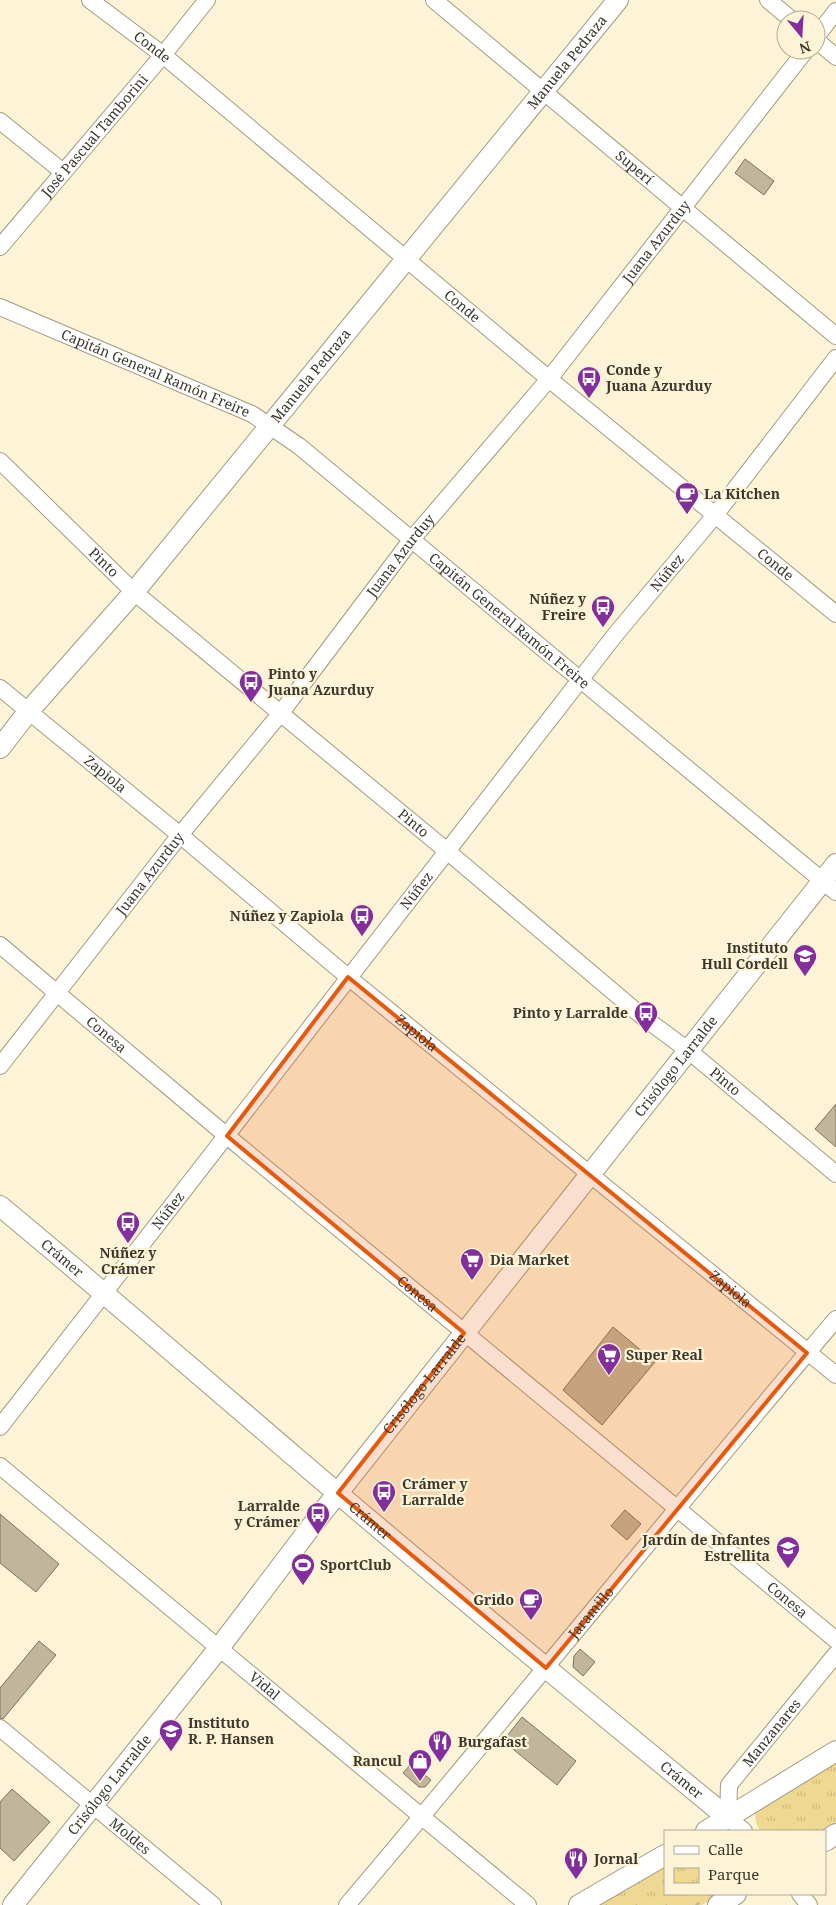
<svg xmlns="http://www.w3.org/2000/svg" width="836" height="1905" font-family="'Noto Serif',serif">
	<defs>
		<pattern id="park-tufts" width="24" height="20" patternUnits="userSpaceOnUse" patternTransform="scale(1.25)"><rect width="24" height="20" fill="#efd891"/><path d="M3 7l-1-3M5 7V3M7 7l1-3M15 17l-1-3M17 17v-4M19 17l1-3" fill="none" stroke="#ceba7d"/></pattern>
	</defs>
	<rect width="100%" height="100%" fill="#fdf4d7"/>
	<g fill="url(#park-tufts)">
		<path d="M 836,1760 L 836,1825 L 825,1831 L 760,1831 C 756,1824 754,1818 756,1810 Z"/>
		<polygon points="665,1863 665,1894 720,1894 702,1905 591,1905"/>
	</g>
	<g fill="#bfb69b" stroke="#7b7359">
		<polygon points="745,159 774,181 764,195 735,173"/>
		<polygon points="836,1104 836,1147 815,1129"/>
		<polygon points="613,1327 655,1362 602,1425 563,1390"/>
		<polygon points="625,1510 641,1524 627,1540 611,1526"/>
		<polygon points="0,1514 59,1564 36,1592 0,1563"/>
		<polygon points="39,1641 56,1655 3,1719 0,1718 0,1688"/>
		<polygon points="580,1649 595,1662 583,1676 573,1667 574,1656"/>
		<polygon points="522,1717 576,1761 557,1785 503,1741"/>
		<polygon points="411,1764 431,1780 425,1787 419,1787 403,1773"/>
		<polygon points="12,1789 50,1822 14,1861 0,1848 0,1802"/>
	</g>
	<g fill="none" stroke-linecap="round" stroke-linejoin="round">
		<g stroke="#a39a80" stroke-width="18">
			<g id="minor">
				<path id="s1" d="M 90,0 L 163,55 L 549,379 L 836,614"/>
				<path id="s2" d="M 434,0 L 836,336"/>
				<polyline points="768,0 792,20"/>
				<polyline points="816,37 836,11"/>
				<polyline points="816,40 836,57"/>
				<polyline points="0,121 63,172"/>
				<path id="s3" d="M 0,247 L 163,55 L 207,0"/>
				<path id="s4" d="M 0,307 L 252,414 L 299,446 L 836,892"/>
				<path id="s5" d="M 0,461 L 134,592 L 447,851 L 643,1017 L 689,1051 L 836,1174"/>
				<path id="s6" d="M 0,688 L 180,835 L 348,977 L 836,1375"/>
				<path id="s7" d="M 0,945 L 227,1136 L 836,1640"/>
				<path id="s8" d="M 0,1066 L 180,835 L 280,714 L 412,539 L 549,379 L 806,50"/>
				<path id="s9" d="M 0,1427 L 615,635 L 716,514 L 836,358"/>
				<path id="s10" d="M 0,1466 L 528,1905"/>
				<path id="s11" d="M 0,1728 L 213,1905"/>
				<path id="s12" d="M 744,1831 L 728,1818 L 729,1785 L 836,1654"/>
				<polyline points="800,1894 809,1905"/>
				<path id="s13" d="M 347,1905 C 512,1711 671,1513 836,1319"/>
			</g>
		</g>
		<g stroke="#a39a80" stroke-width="22">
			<g id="tertiary">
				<path id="s14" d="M 0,748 L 28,712 L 134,592 L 618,0"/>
				<path id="s15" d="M 0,1206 C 100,1289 197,1373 295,1457 C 438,1579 583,1699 728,1818"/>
				<polyline points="706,1831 836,1751"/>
				<polyline points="825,1841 836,1834"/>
				<path id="s16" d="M 13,1905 L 219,1648 L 310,1528 L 836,864"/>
				<polyline points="579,1905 665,1855"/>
				<polyline points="718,1905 736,1894"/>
			</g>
		</g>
		<polyline stroke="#bdb59e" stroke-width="2.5" stroke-dasharray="4 4" stroke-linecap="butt" points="696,1905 702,1901"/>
		<use href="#minor" stroke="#fff" stroke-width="16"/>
		<use href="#tertiary" stroke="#fff" stroke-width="20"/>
	</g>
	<path fill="#e8590c" fill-opacity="0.2" stroke="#e8590c" stroke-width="4" stroke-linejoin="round" d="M 348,977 L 807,1353 L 546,1668 L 338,1493 L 464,1333 L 227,1136 Z"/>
	<defs>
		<g id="bus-pin" transform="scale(1.25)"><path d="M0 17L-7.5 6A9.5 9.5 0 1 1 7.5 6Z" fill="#832e9d" stroke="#fdf4d7"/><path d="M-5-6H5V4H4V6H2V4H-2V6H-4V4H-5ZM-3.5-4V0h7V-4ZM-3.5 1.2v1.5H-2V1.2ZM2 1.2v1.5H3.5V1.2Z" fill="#fff"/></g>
		<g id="cafe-pin" transform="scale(1.25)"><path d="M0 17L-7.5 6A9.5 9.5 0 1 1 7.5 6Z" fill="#832e9d" stroke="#fdf4d7"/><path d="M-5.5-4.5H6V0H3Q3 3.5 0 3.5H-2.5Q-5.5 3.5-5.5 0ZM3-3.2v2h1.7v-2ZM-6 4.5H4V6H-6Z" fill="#fff"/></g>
		<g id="school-pin" transform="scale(1.25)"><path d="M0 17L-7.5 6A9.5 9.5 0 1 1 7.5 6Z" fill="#832e9d" stroke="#fdf4d7"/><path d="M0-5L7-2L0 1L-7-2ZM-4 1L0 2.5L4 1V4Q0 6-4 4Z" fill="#fff"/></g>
		<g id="supermarket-pin" transform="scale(1.25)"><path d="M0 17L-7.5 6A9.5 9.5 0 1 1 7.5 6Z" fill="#832e9d" stroke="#fdf4d7"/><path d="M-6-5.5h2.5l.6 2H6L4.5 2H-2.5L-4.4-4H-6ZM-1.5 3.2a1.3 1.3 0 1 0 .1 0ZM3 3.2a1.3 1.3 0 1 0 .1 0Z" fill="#fff"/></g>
		<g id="stadium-pin" transform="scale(1.25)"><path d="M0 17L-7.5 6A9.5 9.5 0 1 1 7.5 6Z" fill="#832e9d" stroke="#fdf4d7"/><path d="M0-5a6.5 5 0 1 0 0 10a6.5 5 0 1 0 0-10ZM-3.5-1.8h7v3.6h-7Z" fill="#fff"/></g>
		<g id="restaurant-pin" transform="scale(1.25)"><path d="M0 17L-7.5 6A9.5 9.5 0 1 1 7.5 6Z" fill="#832e9d" stroke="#fdf4d7"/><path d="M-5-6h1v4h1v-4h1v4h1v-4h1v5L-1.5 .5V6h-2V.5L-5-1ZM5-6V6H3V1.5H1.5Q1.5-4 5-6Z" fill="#fff"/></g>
		<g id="shop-pin" transform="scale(1.25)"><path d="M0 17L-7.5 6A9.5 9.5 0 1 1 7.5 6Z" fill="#832e9d" stroke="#fdf4d7"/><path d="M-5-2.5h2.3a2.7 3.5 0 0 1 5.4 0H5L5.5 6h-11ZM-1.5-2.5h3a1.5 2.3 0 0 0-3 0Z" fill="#fff"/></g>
	</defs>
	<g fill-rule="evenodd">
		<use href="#bus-pin" x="589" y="378"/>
		<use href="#cafe-pin" x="687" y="494"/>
		<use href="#bus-pin" x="603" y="607"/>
		<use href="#bus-pin" x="251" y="682"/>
		<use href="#bus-pin" x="362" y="916"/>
		<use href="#school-pin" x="805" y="956"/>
		<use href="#bus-pin" x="646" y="1013"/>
		<use href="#bus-pin" x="128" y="1223"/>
		<use href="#supermarket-pin" x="472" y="1260"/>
		<use href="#supermarket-pin" x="609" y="1355"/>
		<use href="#bus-pin" x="384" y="1492"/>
		<use href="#bus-pin" x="318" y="1514"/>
		<use href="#school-pin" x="788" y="1548"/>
		<use href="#stadium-pin" x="303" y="1565"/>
		<use href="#cafe-pin" x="531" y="1600"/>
		<use href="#school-pin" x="171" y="1731"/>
		<use href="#restaurant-pin" x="440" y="1742"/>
		<use href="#shop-pin" x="420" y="1761"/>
		<use href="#restaurant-pin" x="576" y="1859"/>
	</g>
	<g text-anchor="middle" stroke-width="4.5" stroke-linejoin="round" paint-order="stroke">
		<g font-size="14" fill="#3c382d" stroke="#fdf4d7">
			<text dy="5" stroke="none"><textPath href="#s1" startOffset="78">Conde</textPath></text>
			<text dy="5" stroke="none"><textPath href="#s14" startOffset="890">Manuela Pedraza</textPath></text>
			<text dy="5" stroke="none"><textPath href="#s3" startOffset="146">José Pascual Tamborini</textPath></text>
			<text dy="5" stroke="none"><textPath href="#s2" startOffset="261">Superí</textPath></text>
			<text dy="5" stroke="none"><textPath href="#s8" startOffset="1054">Juana Azurduy</textPath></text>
			<text dy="5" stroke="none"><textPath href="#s1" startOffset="482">Conde</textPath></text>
			<text dy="5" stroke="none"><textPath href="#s4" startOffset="169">Capitán General Ramón Freire</textPath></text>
			<text dy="5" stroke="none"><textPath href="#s14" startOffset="485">Manuela Pedraza</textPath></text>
			<text dy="5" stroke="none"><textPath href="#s8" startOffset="649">Juana Azurduy</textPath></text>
			<text dy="5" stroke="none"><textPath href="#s5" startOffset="145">Pinto</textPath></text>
			<text dy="5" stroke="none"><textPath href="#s1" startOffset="888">Conde</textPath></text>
			<text dy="5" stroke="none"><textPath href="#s9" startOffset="1084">Núñez</textPath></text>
			<text dy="5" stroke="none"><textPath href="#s4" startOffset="604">Capitán General Ramón Freire</textPath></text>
			<text dy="5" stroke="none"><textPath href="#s6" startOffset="136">Zapiola</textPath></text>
			<text dy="5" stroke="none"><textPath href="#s5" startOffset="550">Pinto</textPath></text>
			<text dy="5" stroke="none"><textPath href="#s8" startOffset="244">Juana Azurduy</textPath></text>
			<text dy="5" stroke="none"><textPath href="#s9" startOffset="679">Núñez</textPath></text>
			<text dy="5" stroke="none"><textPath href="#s6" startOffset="541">Zapiola</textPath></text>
			<text dy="5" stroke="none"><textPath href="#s7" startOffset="139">Conesa</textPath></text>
			<text dy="5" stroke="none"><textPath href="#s16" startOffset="1069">Crisólogo Larralde</textPath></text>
			<text dy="5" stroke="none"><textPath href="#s5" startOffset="955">Pinto</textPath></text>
			<text dy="5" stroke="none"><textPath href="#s9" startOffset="274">Núñez</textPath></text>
			<text dy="5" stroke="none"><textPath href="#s15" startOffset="81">Crámer</textPath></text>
			<text dy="5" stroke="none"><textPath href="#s6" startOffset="946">Zapiola</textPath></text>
			<text dy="5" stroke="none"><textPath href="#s7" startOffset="544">Conesa</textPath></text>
			<text dy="5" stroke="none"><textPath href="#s16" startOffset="664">Crisólogo Larralde</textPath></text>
			<text dy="5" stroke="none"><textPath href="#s15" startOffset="486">Crámer</textPath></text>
			<text dy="5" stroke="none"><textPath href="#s7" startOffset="1024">Conesa</textPath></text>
			<text dy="5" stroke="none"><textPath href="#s13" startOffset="381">Jaramillo</textPath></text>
			<text dy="5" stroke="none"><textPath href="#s10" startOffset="344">Vidal</textPath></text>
			<text dy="5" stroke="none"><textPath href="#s12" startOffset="121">Manzanares</textPath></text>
			<text dy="5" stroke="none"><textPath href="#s15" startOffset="891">Crámer</textPath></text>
			<text dy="5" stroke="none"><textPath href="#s16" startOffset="154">Crisólogo Larralde</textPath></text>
			<text dy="5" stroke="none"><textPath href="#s11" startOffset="169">Moldes</textPath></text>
		</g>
		<g font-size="14" font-weight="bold" fill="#3c382d" stroke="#fdf4d7" text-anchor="start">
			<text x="606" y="375">Conde y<tspan x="606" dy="16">Juana Azurduy</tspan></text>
			<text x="704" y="499">La Kitchen</text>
			<text x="586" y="604" text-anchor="end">Núñez y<tspan x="586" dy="16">Freire</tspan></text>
			<text x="268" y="679">Pinto y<tspan x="268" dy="16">Juana Azurduy</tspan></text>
			<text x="344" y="921" text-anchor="end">Núñez y Zapiola</text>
			<text x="788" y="953" text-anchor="end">Instituto<tspan x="788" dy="16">Hull Cordell</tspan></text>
			<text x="628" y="1018" text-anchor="end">Pinto y Larralde</text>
			<text x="128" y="1258" text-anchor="middle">Núñez y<tspan x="128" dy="16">Crámer</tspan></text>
			<text x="490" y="1265">Dia Market</text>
			<text x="626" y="1360">Super Real</text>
			<text x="402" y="1489">Crámer y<tspan x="402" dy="16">Larralde</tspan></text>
			<text x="300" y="1511" text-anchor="end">Larralde<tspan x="300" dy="16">y Crámer</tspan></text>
			<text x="770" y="1545" text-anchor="end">Jardín de Infantes<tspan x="770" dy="16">Estrellita</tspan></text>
			<text x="320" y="1570">SportClub</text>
			<text x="514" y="1605" text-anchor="end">Grido</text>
			<text x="188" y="1728">Instituto<tspan x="188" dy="16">R. P. Hansen</tspan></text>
			<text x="458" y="1747">Burgafast</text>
			<text x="402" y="1766" text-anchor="end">Rancul</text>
			<text x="594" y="1864">Jornal</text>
		</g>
	</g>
	<rect x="664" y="1830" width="162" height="65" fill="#fdf4d7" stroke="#b0a993"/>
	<rect x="674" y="1846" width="25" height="8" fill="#ffffff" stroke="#b0a993"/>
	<text x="708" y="1855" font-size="15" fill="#3c382d">Calle</text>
	<rect x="674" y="1868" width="25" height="15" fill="url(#park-tufts)" stroke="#b0a993"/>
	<text x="708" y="1880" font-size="15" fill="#3c382d">Parque</text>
	<g transform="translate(801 35) rotate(162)"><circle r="24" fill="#fdf4d7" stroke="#b0a993"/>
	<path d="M0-4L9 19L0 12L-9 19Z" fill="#832e9d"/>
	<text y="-8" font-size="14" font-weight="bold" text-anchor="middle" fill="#3c382d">N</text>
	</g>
</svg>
